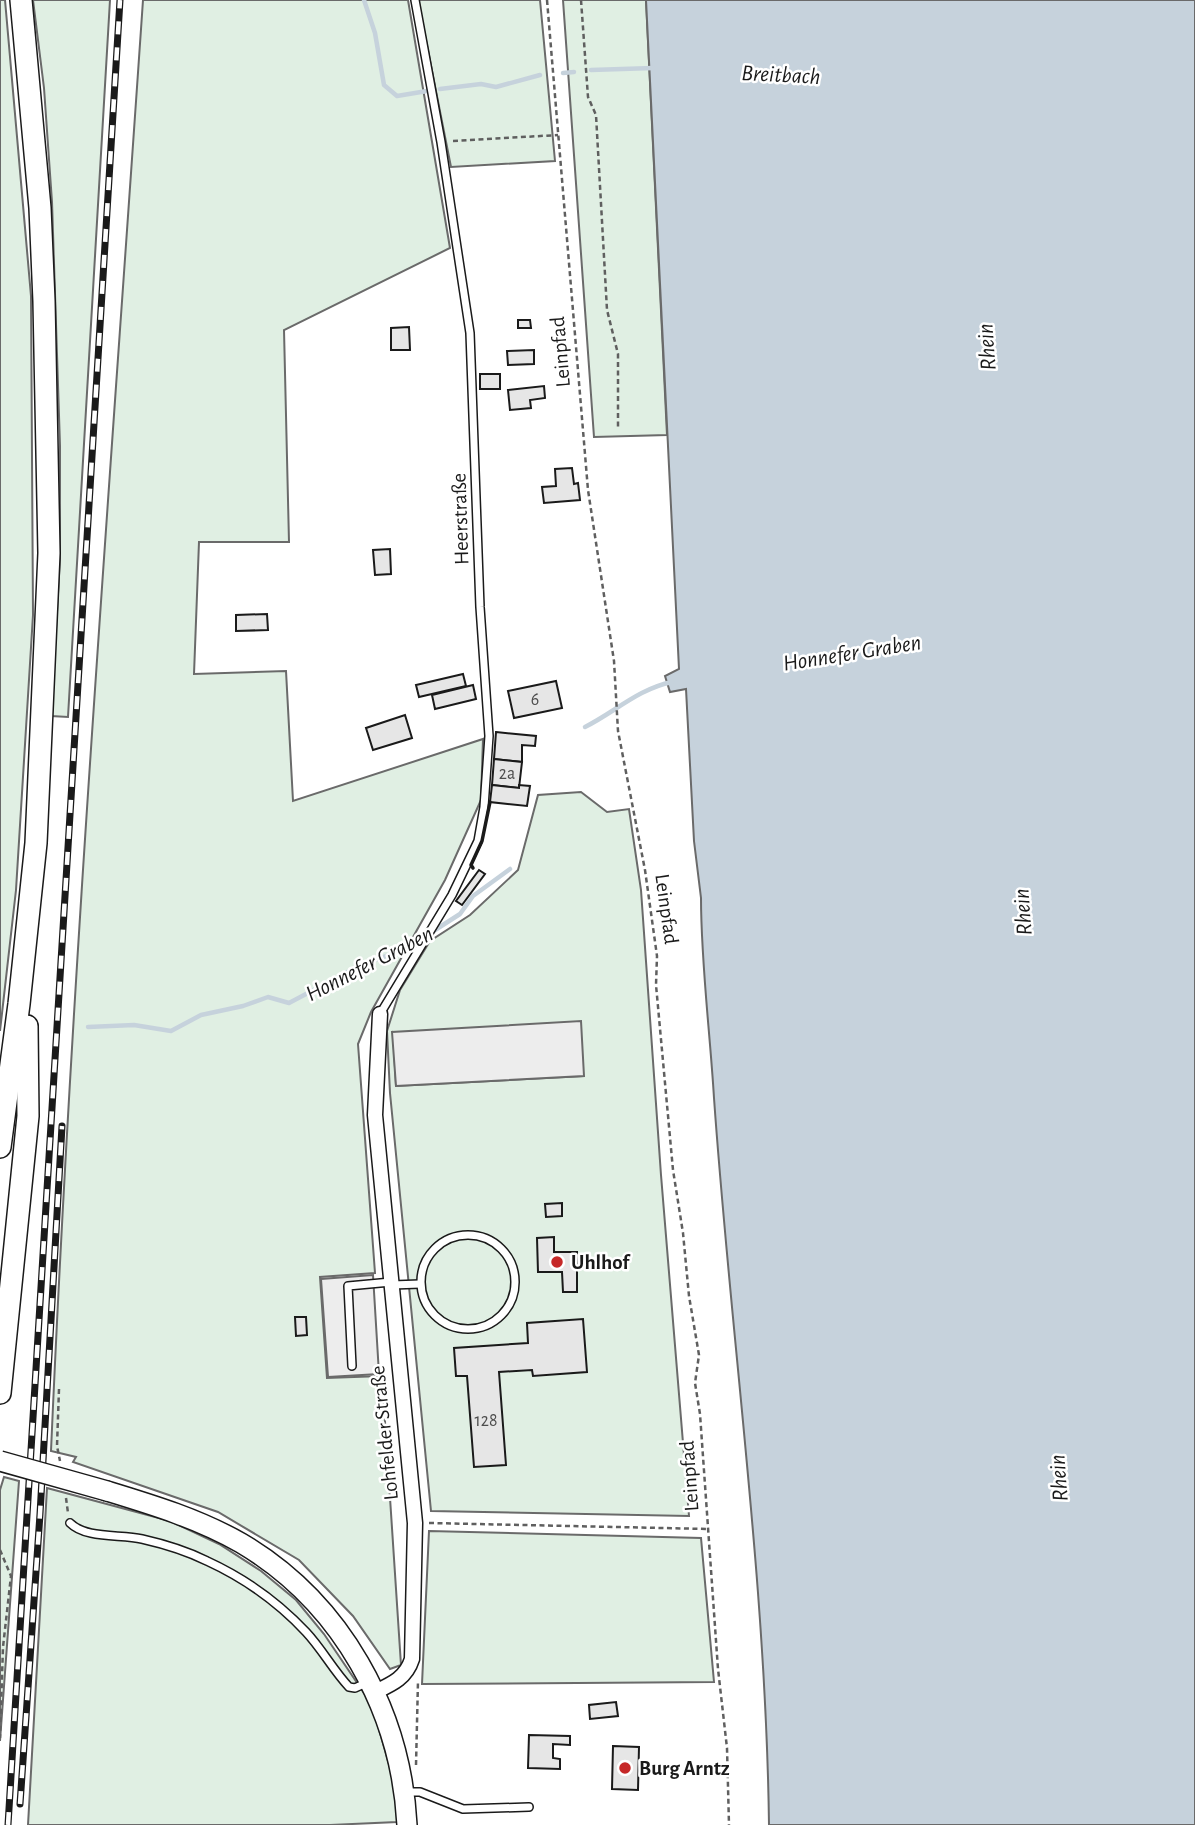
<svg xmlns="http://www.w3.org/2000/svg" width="1195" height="1825" font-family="'Alegreya Sans',sans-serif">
	<rect width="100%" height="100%" fill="#fff"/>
	<g fill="#e0efe3" stroke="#6a6a6a" stroke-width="2" fill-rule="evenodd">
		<polygon points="0,0 5,0 31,296 33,615 16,890 0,1031"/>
		<polygon points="33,0 110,0 68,717 51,716 60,559 60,446 52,202 44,88"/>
		<path d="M 143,0 L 408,0 L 450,248 L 284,330 L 289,542 L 199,542 L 194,674 L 286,671 L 293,801 L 483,739 L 481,800 L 445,880 L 371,1012 L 358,1044 L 375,1273 L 320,1277 L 327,1378 L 382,1376 L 401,1665 L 390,1669 L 353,1616 L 299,1560 L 218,1512 L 73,1462 L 76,1457 L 51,1451 C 72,967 110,484 143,0 Z"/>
		<polygon points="418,0 540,0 555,161 451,167"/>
		<polygon points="563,0 646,0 667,435 594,437"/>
		<path d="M 581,792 L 607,812 L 629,809 L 641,890 L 661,1175 L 689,1516 L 431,1511 L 390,1093 L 387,1031 L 400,990 L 430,941 L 470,915 L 518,870 L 538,795 ZM 393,1032 L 584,1076 L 396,1086 Z"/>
		<polygon points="4,1477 19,1481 0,1741 0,1490"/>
		<polygon points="47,1488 170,1521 219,1544 261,1571 296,1600 324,1634 372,1705 396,1789 397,1822 330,1825 28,1825"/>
		<polygon points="429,1531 701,1538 714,1682 422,1684"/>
	</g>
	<g fill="#ededed" stroke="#6a6a6a" stroke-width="2">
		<polygon points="581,1021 584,1076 396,1086 392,1032"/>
		<polygon points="373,1275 379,1374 328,1377 321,1279"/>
	</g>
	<path fill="#c6d2dc" stroke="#6a6a6a" stroke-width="2" d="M 646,0 L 1195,0 L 1195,1825 L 769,1825 C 766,1582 731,1340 714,1098 C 710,1031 701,964 701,898 L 694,841 L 686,689 L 670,692 L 665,676 L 679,669 Z"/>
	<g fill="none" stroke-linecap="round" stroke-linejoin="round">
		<g stroke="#c6d2dc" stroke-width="4.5">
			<polyline points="364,0 375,33 384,85 397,96 427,91"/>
			<polyline points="591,70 653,68"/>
			<polyline points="563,73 574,72"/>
			<polyline points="440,89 481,84 496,87 540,75"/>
			<path d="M 585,727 C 615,712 638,689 672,682"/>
			<polyline points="432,932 460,914 473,896 510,869"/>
			<polyline points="88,1027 134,1025 171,1031 201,1015 243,1006 268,997 289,1003 355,968 409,947 424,937"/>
		</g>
	</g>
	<g fill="#e6e6e6" stroke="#1a1a1a" stroke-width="2">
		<polygon points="518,320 530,320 531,328 518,328"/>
		<polygon points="409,327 410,350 391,350 391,328"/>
		<polygon points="534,350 534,364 508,365 507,351"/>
		<rect x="480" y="374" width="20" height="15"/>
		<polygon points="544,386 545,398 530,400 531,408 510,410 508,390"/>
		<polygon points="572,468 574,484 578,483 580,500 544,503 542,487 556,486 555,469"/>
		<polygon points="390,549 391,574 375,575 373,550"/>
		<polygon points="267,614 268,630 236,631 236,615"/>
		<polygon points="463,674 466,686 419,697 416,685"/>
		<polygon points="556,681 562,708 514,718 508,691"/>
		<polygon points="473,685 476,699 435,709 432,695"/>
		<polygon points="405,715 412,738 373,750 366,728"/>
		<polygon points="496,732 536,736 535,746 522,745 522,762 494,759"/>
		<polygon points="494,759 522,762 519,788 492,785"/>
		<polygon points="492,785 519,788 519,785 530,786 527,806 490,802"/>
		<polygon points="479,870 485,874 462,905 456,901"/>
		<polygon points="562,1203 562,1216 546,1217 545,1204"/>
		<polygon points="554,1237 554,1252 577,1252 577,1292 563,1292 562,1272 538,1272 537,1238"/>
		<polygon points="295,1317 306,1317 307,1335 296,1336"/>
		<polygon points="583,1319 587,1372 533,1376 532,1370 499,1372 506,1465 474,1467 467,1376 456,1376 454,1348 528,1343 527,1323"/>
		<polygon points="616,1702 618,1716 590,1719 589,1705"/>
		<polygon points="529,1735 570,1736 570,1745 553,1744 553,1758 560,1759 560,1769 528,1768"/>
		<polygon points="613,1746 639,1747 638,1790 612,1789"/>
	</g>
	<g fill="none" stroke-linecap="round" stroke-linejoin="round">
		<g stroke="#1a1a1a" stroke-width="10">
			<g id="lane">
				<polyline points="380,1014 452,895 478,841 484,807 489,736 480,607 470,333 441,142 415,0"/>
				<circle cx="468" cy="1282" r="47"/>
				<polyline points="392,1285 420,1284"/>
				<polyline points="352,1366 348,1286 391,1282"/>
				<path d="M 70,1523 C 86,1539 120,1534 142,1539 C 164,1544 187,1551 207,1561 C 244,1578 278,1602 306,1632 C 322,1649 333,1670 349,1687 L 355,1688 L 366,1683"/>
				<polyline points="405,1792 420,1792 463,1809 529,1807"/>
			</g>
		</g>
		<g stroke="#1a1a1a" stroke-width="17">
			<path id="street" d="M 375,1692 C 392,1684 406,1678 412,1659 L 415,1523 L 375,1115 L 380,1014"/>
		</g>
		<g stroke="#1a1a1a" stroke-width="22">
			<path id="secondary" d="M 107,1491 C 153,1505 199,1519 241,1543 C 341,1602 401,1710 407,1825"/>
		</g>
		<g stroke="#1a1a1a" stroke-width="24">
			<g id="primary">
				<polyline points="0,1147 19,1004 36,843 49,553 44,301 40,208 21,0"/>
				<polyline points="0,1393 28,1116 27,1026"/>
			</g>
		</g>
		<g stroke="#5f5f5f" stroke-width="2.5" stroke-dasharray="5 3.5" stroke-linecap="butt">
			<polyline points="547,0 588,490 614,661 618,731 645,870 657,956 656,985 673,1170 683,1233 689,1296 699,1355 695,1383 700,1414 718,1669 727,1748 729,1825"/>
			<polyline points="581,0 588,97 596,115 607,310 618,354 618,427"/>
			<polyline points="453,141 558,135"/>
			<polyline points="59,1389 57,1446 60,1461"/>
			<polyline points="66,1498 68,1513"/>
			<polyline points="429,1523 709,1529"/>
			<polyline points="0,1550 11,1576 3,1647 0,1738"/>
			<polyline points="416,1765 418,1681"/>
		</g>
		<use href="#lane" stroke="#fff" stroke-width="7"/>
		<use href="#street" stroke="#fff" stroke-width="14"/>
		<use href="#secondary" stroke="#fff" stroke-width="19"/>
		<use href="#primary" stroke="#fff" stroke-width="21"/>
		<g stroke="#1a1a1a" stroke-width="7">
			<g id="rail">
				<polyline points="20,1804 40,1514 62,1126"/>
				<polyline points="8,1825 120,0"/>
			</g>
		</g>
		<use href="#rail" stroke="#fff" stroke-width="4.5" stroke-dasharray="13" stroke-linecap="butt"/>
		<g stroke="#1a1a1a" stroke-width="22" stroke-linecap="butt">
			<polyline id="secondary-bridge" points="0,1461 107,1491"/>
		</g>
		<use href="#secondary-bridge" stroke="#fff" stroke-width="19"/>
		<polyline stroke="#1a1a1a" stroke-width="3.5" points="473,868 471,865 482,841 490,802"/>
	</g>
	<g fill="#c62828" stroke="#fff" stroke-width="2.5">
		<circle cx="557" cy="1262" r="7"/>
		<circle cx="625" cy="1768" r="7"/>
	</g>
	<g text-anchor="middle" stroke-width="5" stroke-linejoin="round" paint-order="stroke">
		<g font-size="18" fill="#4d4d4d">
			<text x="535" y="705">6</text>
			<text x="507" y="779">2a</text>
			<text x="486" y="1426">128</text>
		</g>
		<g font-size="21" fill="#1a1a1a" stroke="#fff">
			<text transform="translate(560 352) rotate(-95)" y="7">Leinpfad</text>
			<text transform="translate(460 519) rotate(-92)" y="7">Heerstraße</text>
			<text transform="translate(667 909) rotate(82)" y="7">Leinpfad</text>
			<text transform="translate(384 1433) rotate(-96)" y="7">Lohfelder Straße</text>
			<text transform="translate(689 1476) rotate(-94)" y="7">Leinpfad</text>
		</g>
		<g font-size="21" font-weight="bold" fill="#1a1a1a" stroke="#fff" text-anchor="start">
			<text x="571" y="1269">Uhlhof</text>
			<text x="639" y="1775">Burg Arntz</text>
		</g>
		<g font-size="23" font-style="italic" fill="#1a1a1a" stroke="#fff">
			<text transform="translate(781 74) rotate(3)" y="8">Breitbach</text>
			<text transform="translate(986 347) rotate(-94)" y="8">Rhein</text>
			<text transform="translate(852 652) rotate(-9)" y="8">Honnefer Graben</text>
			<text transform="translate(1022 912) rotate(-94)" y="8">Rhein</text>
			<text transform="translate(369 963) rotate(-27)" y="8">Honnefer Graben</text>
			<text transform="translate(1058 1478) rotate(-94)" y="8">Rhein</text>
		</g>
	</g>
</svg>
